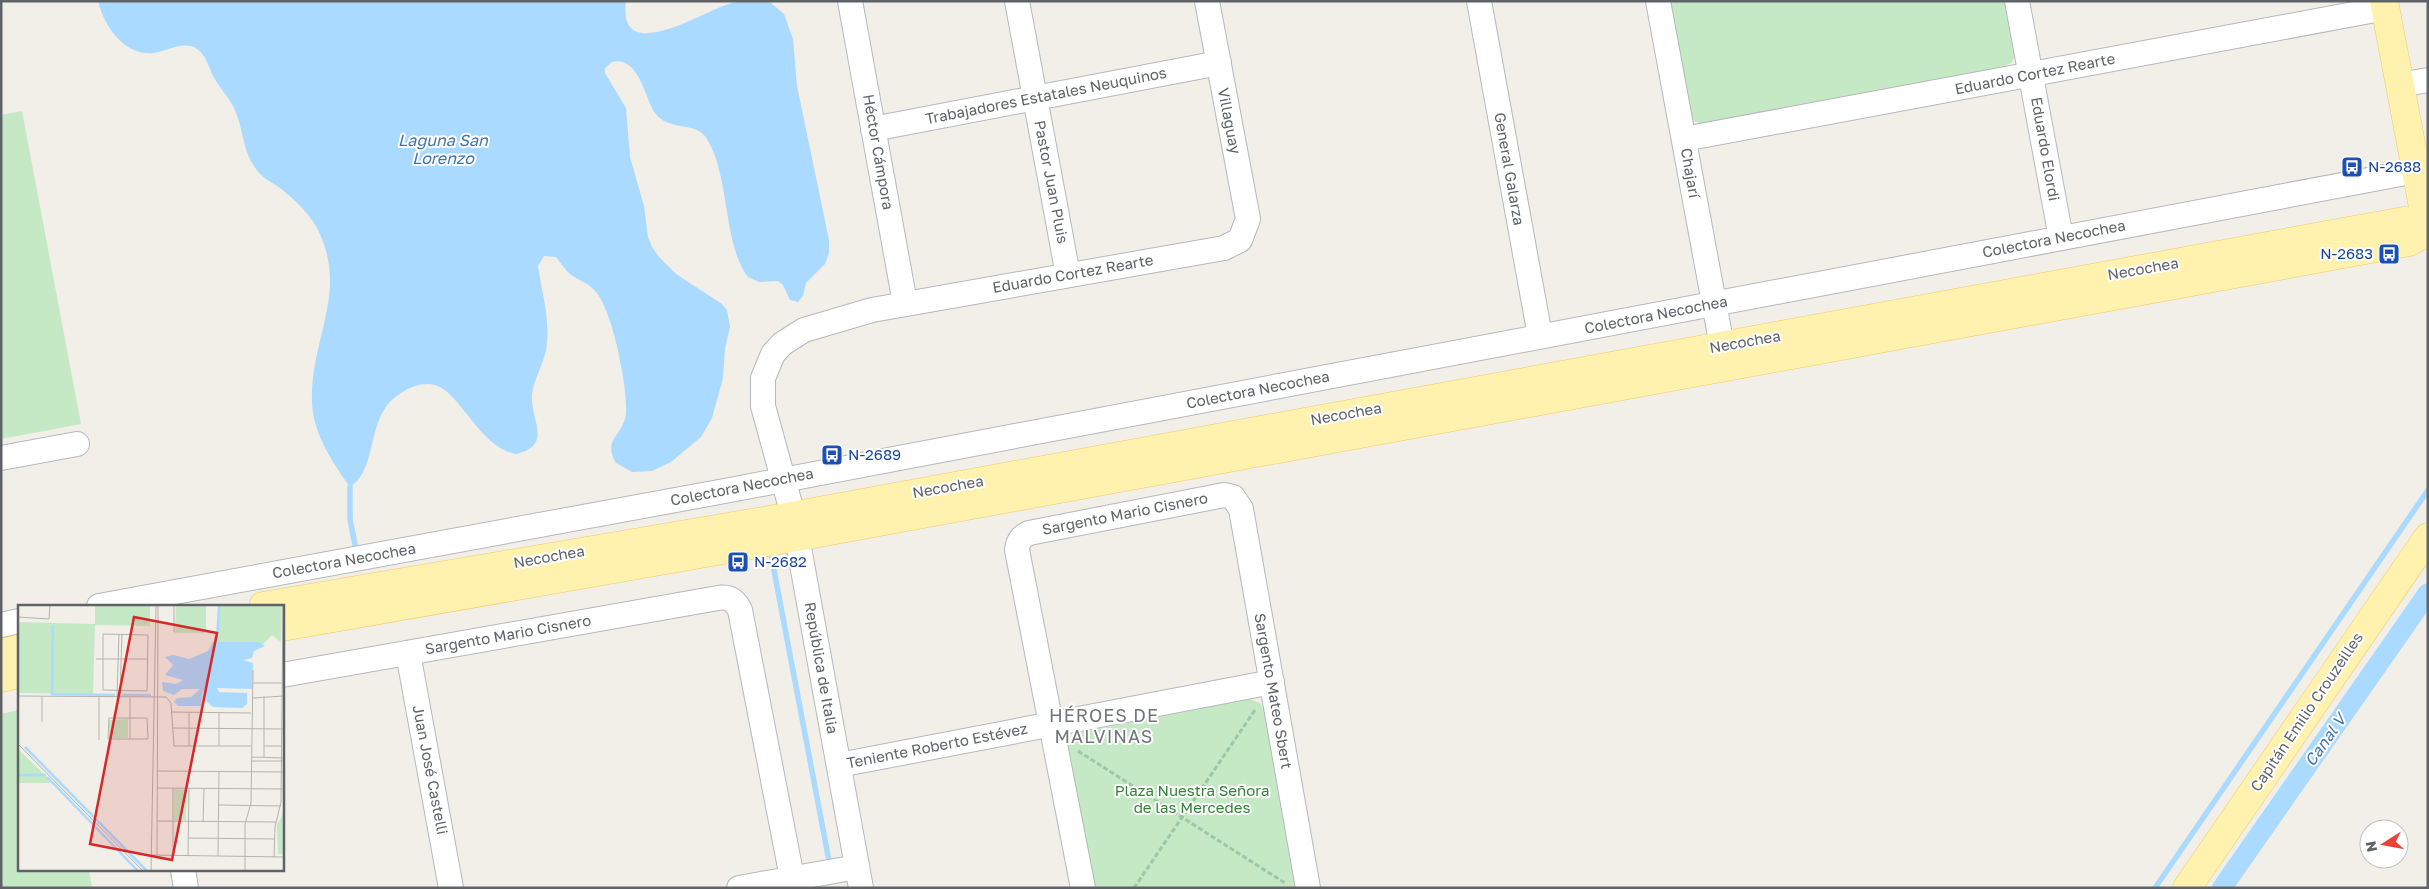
<svg xmlns="http://www.w3.org/2000/svg" width="2429" height="889" font-family="'Golos Text',sans-serif">
	<rect width="100%" height="100%" fill="#f1efe8"/>
	<g fill="#c5e8c5">
		<polygon points="1669,1 2006,1 2016,55 2011,63 2002,67 1703,125 1693,120 1690,115"/>
		<polygon points="22,111 81,424 1,439 1,115"/>
		<polygon points="1249,699 1260,703 1265,712 1299,888 1093,888 1066,745 1069,740 1078,733"/>
		<polygon points="19,710 19,870 89,870 92,888 1,888 1,714"/>
	</g>
	<path fill="#aadaff" d="M 98,1 L 626,1 C 617,69 706,9 732,3 C 744,0 759,0 771,3 L 784,14 L 793,39 L 797,86 L 829,240 L 829,253 L 825,264 L 806,283 L 803,296 L 798,302 L 790,300 L 783,285 L 778,281 L 759,282 L 748,277 C 723,245 730,176 707,139 C 696,120 670,133 655,113 C 645,99 639,55 612,62 L 605,68 L 605,73 L 626,108 L 630,157 L 644,206 L 648,237 L 652,247 L 659,257 L 676,274 L 722,304 L 727,310 L 730,327 L 725,348 L 723,378 L 712,418 L 701,437 L 671,462 L 652,471 L 632,472 L 616,463 C 602,439 623,436 626,414 C 628,389 613,312 596,292 C 589,283 580,281 571,275 C 565,270 561,263 556,257 L 544,256 L 538,266 C 542,293 551,322 546,350 C 543,365 534,379 532,394 C 530,420 554,445 516,454 C 477,447 458,384 429,384 C 418,384 410,387 401,393 C 364,415 380,468 350,487 C 332,462 313,433 312,402 C 310,339 348,294 319,232 C 313,218 297,202 285,192 C 274,182 262,180 254,166 C 242,148 243,125 233,106 C 227,95 218,86 212,74 C 208,65 206,55 197,49 C 186,40 166,51 154,53 C 124,56 104,26 98,1 Z"/>
	<g fill="none" stroke-linecap="round" stroke-linejoin="round">
		<g stroke="#aadaff" stroke-width="5.5">
			<polyline points="350,487 350,519 355,545"/>
			<polyline points="770,549 829,861"/>
			<polyline points="2155,888 2428,490"/>
		</g>
		<polyline stroke="#aadaff" stroke-width="20" points="2222,888 2428,593"/>
		<g stroke="#b5b8bc" stroke-width="26">
			<g id="minor">
				<polyline points="850,1 905,303"/>
				<polyline points="1017,1 1068,275"/>
				<polyline points="1479,1 1540,336"/>
				<polyline points="1658,1 1722,346"/>
				<polyline points="2017,1 2061,238"/>
				<polyline points="2400,85 2428,80"/>
				<polyline points="873,129 1219,63"/>
				<polyline points="1684,139 2386,8"/>
				<polyline points="1,458 77,444"/>
				<polyline points="99,606 730,490 2416,171"/>
				<polyline points="1,625 19,621"/>
				<polyline points="408,653 451,888"/>
				<path d="M 282,675 L 718,598 C 728,596 735,600 740,610 L 794,888"/>
				<polyline points="839,765 1272,682"/>
				<polyline points="183,870 186,888"/>
				<polyline points="739,888 857,867"/>
				<polyline points="861,888 793,515 763,406 763,378 773,354 782,344 804,330 872,310 1224,248 1240,240 1248,219 1207,1"/>
				<path d="M 1083,888 L 1017,550 C 1018,541 1021,537 1029,533 L 1224,495 L 1233,497 L 1241,509 L 1308,888"/>
			</g>
		</g>
		<g stroke="#f2c960" stroke-width="29">
			<g id="major">
				<polyline points="2384,1 2427,228"/>
				<polyline points="263,606 775,519 2404,221 2416,222 2428,228"/>
				<polyline points="282,627 797,537 2409,242 2422,235 2427,228"/>
				<polyline points="1,653 19,649"/>
				<polyline points="1,678 19,674"/>
				<polyline points="2187,888 2428,537"/>
			</g>
		</g>
		<g stroke="#9cc7a9" stroke-width="3" stroke-dasharray="5 2.5" stroke-linecap="butt">
			<polyline points="1078,751 1285,883"/>
			<polyline points="1134,888 1255,710"/>
		</g>
		<use href="#minor" stroke="#fff" stroke-width="24"/>
		<use href="#major" stroke="#fff2af" stroke-width="28"/>
	</g>
	<defs>
		<g id="bus-square" transform="scale(1.125)"><rect x="-9" y="-9" width="18" height="18" rx="4" fill="#1a4fb4" stroke="#fff"/><path d="M-5-6H5V4H4V6H2V4H-2V6H-4V4H-5ZM-3.5-4V0h7V-4ZM-3.5 1.2v1.5H-2V1.2ZM2 1.2v1.5H3.5V1.2Z" fill="#fff"/></g>
	</defs>
	<g fill-rule="evenodd">
		<use href="#bus-square" x="2352" y="167"/>
		<use href="#bus-square" x="2389" y="254"/>
		<use href="#bus-square" x="832" y="455"/>
		<use href="#bus-square" x="738" y="562"/>
	</g>
	<g text-anchor="middle" stroke-width="4" stroke-linejoin="round" paint-order="stroke">
		<g font-size="15" fill="#5f6368" stroke="#fff">
			<text transform="translate(2035 74) rotate(-11)" y="5">Eduardo Cortez Rearte</text>
			<text transform="translate(1046 96) rotate(-11)" y="5">Trabajadores Estatales Neuquinos</text>
			<text transform="translate(1229 121) rotate(79)" y="5">Villaguay</text>
			<text transform="translate(2045 149) rotate(80)" y="5">Eduardo Elordi</text>
			<text transform="translate(878 152) rotate(80)" y="5">Héctor Cámpora</text>
			<text transform="translate(1509 169) rotate(80)" y="5">General Galarza</text>
			<text transform="translate(1690 173) rotate(80)" y="5">Chajarí</text>
			<text transform="translate(1051 182) rotate(79)" y="5">Pastor Juan Pluis</text>
			<text transform="translate(2054 239) rotate(-11)" y="5">Colectora Necochea</text>
			<text transform="translate(2143 269) rotate(-10)" y="5">Necochea</text>
			<text transform="translate(1073 274) rotate(-10)" y="5">Eduardo Cortez Rearte</text>
			<text transform="translate(1656 315) rotate(-11)" y="5">Colectora Necochea</text>
			<text transform="translate(1745 342) rotate(-10)" y="5">Necochea</text>
			<text transform="translate(1258 390) rotate(-11)" y="5">Colectora Necochea</text>
			<text transform="translate(1346 414) rotate(-10)" y="5">Necochea</text>
			<text transform="translate(742 487) rotate(-11)" y="5">Colectora Necochea</text>
			<text transform="translate(948 487) rotate(-10)" y="5">Necochea</text>
			<text transform="translate(1125 514) rotate(-11)" y="5">Sargento Mario Cisnero</text>
			<text transform="translate(549 557) rotate(-10)" y="5">Necochea</text>
			<text transform="translate(344 561) rotate(-10)" y="5">Colectora Necochea</text>
			<text transform="translate(508 635) rotate(-10)" y="5">Sargento Mario Cisnero</text>
			<text transform="translate(821 668) rotate(80)" y="5">República de Italia</text>
			<text transform="translate(1273 691) rotate(80)" y="5">Sargento Mateo Sbert</text>
			<text transform="translate(2307 712) rotate(-56)" y="5">Capitán Emilio Crouzeilles</text>
			<text transform="translate(937 746) rotate(-11)" y="5">Teniente Roberto Estévez</text>
			<text transform="translate(430 770) rotate(79)" y="5">Juan José Castelli</text>
		</g>
		<g font-size="15" fill="#164399" stroke="#fff" text-anchor="start">
			<text x="2368" y="172">N-2688</text>
			<text x="2373" y="259" text-anchor="end">N-2683</text>
			<text x="848" y="460">N-2689</text>
			<text x="754" y="567">N-2682</text>
		</g>
		<g font-size="15" fill="#348238" stroke="#fff">
			<text x="1192" y="796">Plaza Nuestra Señora<tspan x="1192" dy="17">de las Mercedes</tspan></text>
		</g>
		<g font-size="16" font-style="italic" fill="#4174aa" stroke="#fff">
			<text x="443" y="146">Laguna San<tspan x="443" dy="18">Lorenzo</tspan></text>
			<text transform="translate(2325 740) rotate(-55)" y="6">Canal V</text>
		</g>
		<g font-size="18" letter-spacing="1" fill="#70757a" stroke="#fff">
			<text x="1104" y="722">HÉROES DE<tspan x="1104" dy="21">MALVINAS</tspan></text>
		</g>
	</g>
	<g transform="translate(18 605)">
		<rect width="266" height="266" fill="#f1efe8"/>
		<path d="M 77,0 L 132,0 L 132,21 L 77,20 L 75,89 L 0,88 L 0,17 L 77,19 ZM 158,0 L 188,0 L 188,28 L 157,28 ZM 201,0 L 264,0 L 263,37 L 254,30 L 245,39 L 199,37 ZM 110,114 L 110,133 L 91,133 L 91,115 ZM 0,144 L 30,173 L 32,178 L 0,178 ZM 156,184 L 169,185 L 168,215 L 156,215 ZM 266,207 L 266,249 L 260,249 L 259,220 Z" fill="#c5e8c5"/>
		<path d="M 195,37 L 241,37 L 247,41 L 236,46 L 234,53 L 225,55 L 235,58 L 234,84 L 199,83 L 201,87 L 229,88 L 229,99 L 224,103 L 195,102 L 189,97 L 185,86 L 183,101 L 160,101 L 156,97 L 159,93 L 173,92 L 182,84 L 164,84 L 156,90 L 145,86 L 144,77 L 158,79 L 165,75 L 147,70 L 155,60 L 147,52 L 155,50 L 171,54 L 190,46 Z" fill="#aadaff"/>
		<path fill="none" stroke="#aadaff" stroke-width="2.5" d="M 35,20 L 34,89 L 97,90M 199,37 L 201,1M 104,90 L 133,90M 7,142 L 129,266M 0,170 L 28,170M 29,172 L 120,266"/>
		<path fill="none" stroke="#b3b3b1" stroke-width="1" d="M 0,12 L 31,14 L 32,0M 156,27 L 156,0M 85,29 L 130,30 L 129,86 L 85,85 ZM 78,54 L 130,54M 235,78 L 265,78M 0,91 L 148,92 L 153,98 L 156,141 L 233,141M 24,91 L 24,117M 81,92 L 81,135M 99,92 L 101,29M 102,92 L 104,29M 235,93 L 266,91M 154,107 L 233,108M 91,113 L 129,113 L 130,134 L 90,134 ZM 154,123 L 265,124M 112,134 L 112,93M 0,139 L 125,266M 171,141 L 171,107M 201,141 L 201,108M 246,141 L 264,141M 233,152 L 267,153M 246,152 L 246,91M 233,156 L 267,156M 139,166 L 267,167M 139,183 L 267,184M 201,200 L 263,201M 139,216 L 258,217M 185,217 L 186,183M 170,233 L 256,234M 133,250 L 267,252M 139,250 L 140,0M 155,250 L 155,183M 170,251 L 171,183M 200,251 L 201,167M 256,252 L 257,222 L 263,197 L 265,0M 133,266 L 138,0M 227,266 L 227,219 L 233,198 L 235,65"/>
		<path fill="#d62828" fill-opacity="0.15" stroke="#d62828" stroke-width="2.5" d="M 116,12 L 199,28 L 154,255 L 72,239 Z"/>
		<rect width="266" height="266" fill="none" stroke="#5f6368" stroke-width="2.5"/>
	</g>
	<rect width="2429" height="889" fill="none" stroke="#5f6368" stroke-width="5"/>
	<g transform="translate(2384 844) rotate(259)"><circle r="24" fill="#ffffff" stroke="#bfc1c3"/>
	<path d="M0-4L9 19L0 12L-9 19Z" fill="#ea4335"/>
	<text y="-8" font-size="14" font-weight="bold" text-anchor="middle" fill="#5f6368">N</text>
	</g>
</svg>
